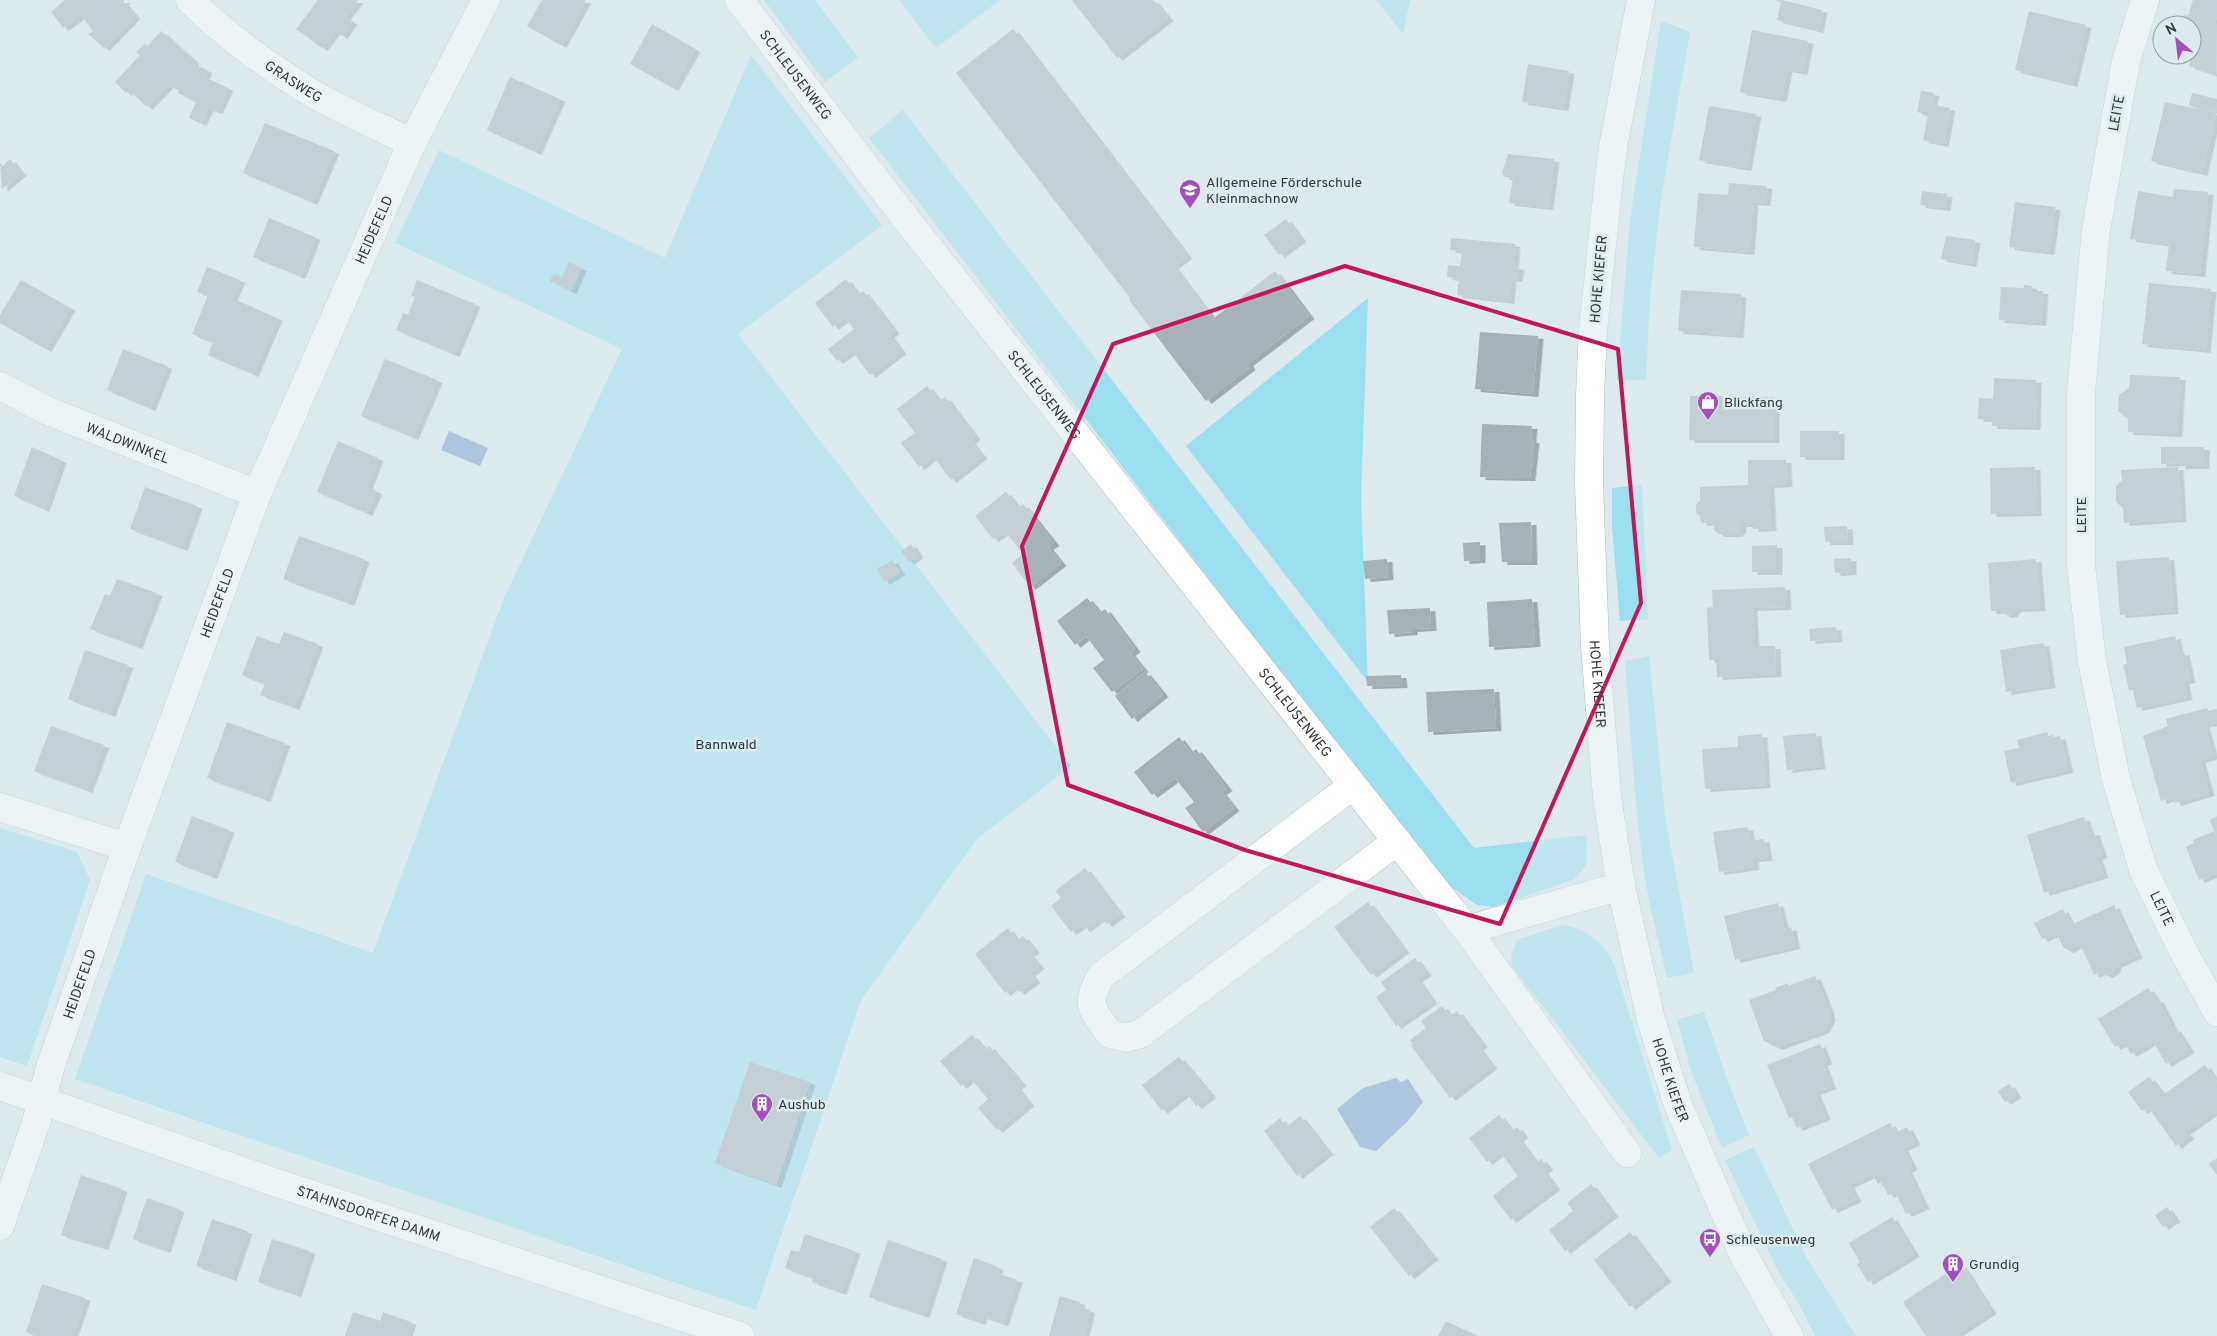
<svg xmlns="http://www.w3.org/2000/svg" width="2217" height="1336" font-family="Overpass,sans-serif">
	<defs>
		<filter id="shadow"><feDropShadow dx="5.5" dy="3" stdDeviation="0" flood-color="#0004"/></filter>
	</defs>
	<rect width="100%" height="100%" fill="#dce9ed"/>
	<g fill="#9cdff1">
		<polygon points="764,0 815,0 858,57 825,82"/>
		<polygon points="899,0 1000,0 936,48"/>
		<polygon points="1376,0 1410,0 1403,34"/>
		<polygon points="1661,21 1690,32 1661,199 1650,296 1646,380 1617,380 1630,220"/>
		<polygon points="751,55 882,225 738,334 1071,766 976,840 861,1000 756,1310 75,1079 146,874 373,953 504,598 622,349 395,243 439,150 665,258"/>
		<polygon points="903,110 1474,848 1587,835 1586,866 1573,880 1493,907 1477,905 1441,880 869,138"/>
		<polygon points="1368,298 1361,498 1368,682 1186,446"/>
		<polygon points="1642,485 1648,619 1620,621 1612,527 1612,488"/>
		<path d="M 1649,656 L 1665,816 L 1694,973 L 1667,978 C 1658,938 1647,899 1642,858 C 1634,793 1630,727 1625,661 Z"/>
		<polygon points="0,828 77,852 90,880 27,1066 0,1057"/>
		<path d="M 1563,925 C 1587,929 1604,943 1614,965 L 1672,1150 L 1659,1158 L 1512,966 L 1511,956 L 1517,940 Z"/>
		<polygon points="1704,1012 1727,1079 1749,1135 1722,1148 1691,1071 1677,1020"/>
		<polygon points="1754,1147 1806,1257 1856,1336 1815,1336 1799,1304 1778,1271 1725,1160"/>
	</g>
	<g fill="#769acd">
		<polygon points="449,431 488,448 480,466 441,450"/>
		<polygon points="1396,1078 1401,1082 1408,1079 1423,1102 1408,1121 1376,1151 1360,1147 1337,1109 1363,1088"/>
	</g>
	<g fill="#a7b1b8" filter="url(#shadow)">
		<polygon points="65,0 125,0 123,2 135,16 104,48 88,34 93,31 81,15 63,28 51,12"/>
		<polygon points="318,0 358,0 345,17 352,22 342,36 335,31 322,48 296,29"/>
		<polygon points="542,0 586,0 561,45 527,26"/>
		<polygon points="1072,0 1153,0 1168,18 1117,58"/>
		<polygon points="1782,0 1822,10 1818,30 1777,20 1781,2 1776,0"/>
		<polygon points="2193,0 2217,0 2217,16 2215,24 2217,24 2216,75 2189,66 2191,60 2177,55 2192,55 2192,25 2181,25 2184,15 2188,16"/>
		<polygon points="2029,11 2086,25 2072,84 2015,70"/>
		<polygon points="652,24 695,49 673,88 630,64"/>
		<polygon points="1013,29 1187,256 1173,266 1213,319 1275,271 1309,316 1248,363 1250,367 1206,401 1129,300 1130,298 956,73"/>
		<polygon points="1752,30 1808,41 1802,72 1787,69 1781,99 1740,92"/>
		<polygon points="161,31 194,61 193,64 207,70 204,77 228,88 217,111 208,108 201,123 189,118 196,102 178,93 179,90 168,85 147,107 129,90 126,93 115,82 140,55 136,52 145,44 148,46"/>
		<polygon points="1528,64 1569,71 1563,108 1522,102"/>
		<polygon points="510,77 560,99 536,152 487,130"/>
		<polygon points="1921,91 1934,93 1931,104 1950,108 1943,144 1923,140 1928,115 1917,112"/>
		<polygon points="2192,93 2217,99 2217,112 2189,106"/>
		<polygon points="2165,102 2216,113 2202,173 2151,161"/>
		<polygon points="1709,106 1756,114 1746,168 1699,160"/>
		<polygon points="265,123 334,151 312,202 243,173"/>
		<polygon points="1508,154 1554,159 1548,207 1509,203 1513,178 1505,177 1502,173"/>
		<polygon points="10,159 21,173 2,189 0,163 3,166"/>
		<polygon points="1729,183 1767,186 1765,203 1753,202 1749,252 1694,247 1698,193 1728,195"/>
		<polygon points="2174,189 2208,192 2200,274 2166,271 2169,244 2130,239 2138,191 2173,197"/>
		<polygon points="1922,191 1947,194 1945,208 1920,205"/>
		<polygon points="2015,202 2055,207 2049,252 2009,247"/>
		<polygon points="269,218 315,237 300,276 253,257"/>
		<polygon points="1286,219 1301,239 1279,255 1264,235"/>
		<polygon points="1946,236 1975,240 1971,264 1941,259"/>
		<polygon points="1451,238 1515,244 1513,266 1519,267 1517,279 1511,278 1509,301 1457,295 1459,279 1447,277 1448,265 1460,266 1462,251 1450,250"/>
		<polygon points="569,262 581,268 571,291 550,281 554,273 562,277"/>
		<polygon points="207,267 240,280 232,298 277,318 253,374 208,355 213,343 192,334 208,296 197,292"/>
		<polygon points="846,279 858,295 863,291 879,311 894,331 889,335 901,351 870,375 852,351 837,361 828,349 854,329 845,318 833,327 815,303"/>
		<polygon points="21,280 70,308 46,349 0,323 0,315"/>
		<polygon points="417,280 475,304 454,354 396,330 403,313 408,315 415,297 411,296"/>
		<polygon points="2149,283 2211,289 2205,350 2142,344"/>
		<polygon points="2024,285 2032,286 2032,291 2043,291 2041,323 1999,320 2001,287 2024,288"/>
		<polygon points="1681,290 1741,294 1738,335 1678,331"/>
		<polygon points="1480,332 1538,336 1533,394 1475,389"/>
		<polygon points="123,349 167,366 150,408 107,390"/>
		<polygon points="385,359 437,380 413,437 361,416"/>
		<polygon points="2130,375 2180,377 2177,434 2128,432 2128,419 2118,411 2119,395 2129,388"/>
		<polygon points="1994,378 2036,380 2035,427 1992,426 1992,419 1978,419 1979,398 1993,399"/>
		<polygon points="927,386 939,401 945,397 975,437 970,441 982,456 951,480 933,456 919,467 901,443 915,433 897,409"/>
		<polygon points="1690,396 1774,397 1774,440 1689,440"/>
		<polygon points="1482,424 1532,426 1531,440 1534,440 1530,478 1480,477"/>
		<rect x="1800" y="431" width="39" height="26"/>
		<polygon points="338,441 378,458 367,487 377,491 367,513 317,492"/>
		<polygon points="32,447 61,460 44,509 14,496"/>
		<polygon points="2161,447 2204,447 2204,466 2180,466 2180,463 2161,464"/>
		<polygon points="1748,460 1786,460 1787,484 1769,485 1771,528 1753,529 1753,524 1741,524 1741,529 1737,534 1719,534 1714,530 1714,522 1701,523 1700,516 1696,512 1696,505 1700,501 1700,487 1748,485"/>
		<polygon points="2035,467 2036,513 1991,514 1990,468"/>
		<polygon points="2178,467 2181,519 2124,523 2123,508 2116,502 2116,486 2122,481 2121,470"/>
		<polygon points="145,487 197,506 182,548 130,529"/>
		<polygon points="1006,492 1018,508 1023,504 1054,543 1048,547 1061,563 1030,587 1012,563 1023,554 1005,531 993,539 975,516"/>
		<polygon points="1531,522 1532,562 1502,562 1499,523"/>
		<polygon points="1847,526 1848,542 1825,542 1824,527"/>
		<polygon points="299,536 364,559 349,603 283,579"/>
		<polygon points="1480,542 1480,560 1464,561 1463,543"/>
		<polygon points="911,544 918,555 909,562 901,551"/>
		<polygon points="1777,545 1777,572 1752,572 1752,546"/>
		<polygon points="2169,557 2173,611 2120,615 2116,561"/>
		<polygon points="1851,558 1851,572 1835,573 1834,559"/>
		<polygon points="1387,559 1388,577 1365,579 1363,561"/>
		<polygon points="2036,559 2040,608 2016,609 2012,614 2006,615 2001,611 1991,611 1988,563"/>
		<polygon points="892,560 900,572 884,582 877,569"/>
		<polygon points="117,579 157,593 137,646 90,629 105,594 110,596"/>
		<polygon points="1785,587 1786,607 1752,608 1754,646 1775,646 1776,674 1717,677 1716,660 1709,660 1707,608 1713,607 1712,590"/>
		<polygon points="1087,598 1100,613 1105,609 1135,649 1130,653 1143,669 1112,692 1093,668 1104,660 1086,636 1075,645 1057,621"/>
		<polygon points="1532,599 1535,644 1489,647 1487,602"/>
		<polygon points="1430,608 1431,628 1412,629 1412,632 1389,634 1387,610"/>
		<polygon points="1836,627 1837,639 1810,641 1809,629"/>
		<polygon points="284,632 318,644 294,707 260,695 265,684 242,675 257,636 279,644"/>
		<polygon points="2175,636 2179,653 2184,652 2190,680 2184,681 2187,697 2137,708 2133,690 2129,690 2123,665 2127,664 2124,647"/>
		<polygon points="2044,643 2050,685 2006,692 2000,650"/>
		<polygon points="85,650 128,665 110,714 68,699"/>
		<polygon points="1145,672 1163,694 1132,719 1115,696"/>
		<polygon points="1401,675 1402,685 1367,686 1366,676"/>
		<polygon points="1494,689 1496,728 1428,732 1426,692"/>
		<polygon points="2207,708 2208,711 2217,709 2217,723 2204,724 2213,756 2200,760 2209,793 2175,803 2174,797 2161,801 2143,736 2168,726 2166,719"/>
		<polygon points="227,722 285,743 265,799 207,778"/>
		<polygon points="51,726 104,745 87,790 34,771"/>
		<polygon points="2047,732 2049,738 2060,736 2068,770 2011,783 2004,751 2019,748 2017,740"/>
		<polygon points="1816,733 1820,766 1787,770 1783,736"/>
		<polygon points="1762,734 1765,785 1705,789 1702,749 1738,747 1738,736"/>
		<polygon points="1179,737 1191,753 1196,749 1211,768 1227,788 1221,792 1234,808 1203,832 1185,808 1194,802 1175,778 1152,795 1134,772"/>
		<polygon points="192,816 229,830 212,876 175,862"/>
		<polygon points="2217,816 2217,873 2199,880 2186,847 2194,843 2193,840 2214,831 2210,820"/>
		<polygon points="2084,817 2089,833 2094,832 2102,855 2097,857 2103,875 2044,893 2027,835"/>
		<polygon points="1748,827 1750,841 1764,839 1767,858 1753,859 1754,867 1719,872 1713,832"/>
		<polygon points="1085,868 1120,914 1107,924 1101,917 1085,929 1081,925 1071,932 1051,906 1061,898 1055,891"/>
		<polygon points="1368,902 1404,950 1371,975 1334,927"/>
		<polygon points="1778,903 1784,929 1791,927 1795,946 1735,960 1724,916"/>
		<polygon points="2114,905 2137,955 2116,965 2114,971 2107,975 2100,972 2094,975 2080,944 2068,950 2064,948 2056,933 2042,939 2034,923 2063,909 2071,925"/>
		<polygon points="1008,928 1017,941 1023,936 1034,950 1029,954 1039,966 1030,973 1035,980 1019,992 1014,986 1005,993 975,954"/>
		<polygon points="1415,958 1426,973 1417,979 1432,1001 1396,1026 1376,997 1386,990 1381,982"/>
		<polygon points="1815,976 1828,1008 1830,1018 1824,1030 1777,1047 1764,1041 1749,1000 1776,990 1775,988 1788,983 1788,986"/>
		<polygon points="2148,988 2156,1000 2158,999 2173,1029 2175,1028 2189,1050 2166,1064 2153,1041 2131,1054 2124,1042 2115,1047 2098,1019"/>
		<polygon points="1442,1006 1450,1016 1457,1011 1482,1044 1478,1048 1492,1066 1450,1098 1411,1046 1413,1044 1410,1040 1426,1028 1421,1021"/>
		<polygon points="972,1035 985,1050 989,1046 1021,1083 1016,1087 1029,1103 997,1130 978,1108 988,1099 970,1078 961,1086 940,1061"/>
		<polygon points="1820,1044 1827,1061 1822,1063 1831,1086 1815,1092 1825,1117 1797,1128 1792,1117 1789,1118 1767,1065"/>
		<polygon points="1179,1057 1211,1095 1196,1106 1186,1092 1162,1111 1142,1085"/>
		<polygon points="750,1062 810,1082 776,1185 715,1163"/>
		<polygon points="2205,1065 2217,1082 2217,1114 2214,1111 2185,1132 2189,1136 2176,1146 2148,1107 2142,1111 2128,1092 2149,1077 2163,1095"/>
		<polygon points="2009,1084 2016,1095 2005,1102 1998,1091"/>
		<polygon points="1499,1115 1511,1131 1517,1127 1523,1135 1518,1139 1536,1163 1541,1159 1548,1167 1543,1171 1555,1187 1511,1220 1493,1196 1518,1176 1500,1152 1487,1162 1469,1138"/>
		<polygon points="1300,1116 1328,1152 1297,1176 1264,1131 1280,1118 1286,1127"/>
		<polygon points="1890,1123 1895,1133 1907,1127 1915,1142 1903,1148 1912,1167 1907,1170 1924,1206 1906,1214 1895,1192 1888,1195 1882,1182 1878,1184 1872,1174 1849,1185 1856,1199 1832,1210 1808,1164"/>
		<polygon points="2217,1158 2217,1175 2209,1164"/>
		<polygon points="81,1175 122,1189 103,1247 61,1235"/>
		<polygon points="1591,1184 1613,1214 1565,1251 1549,1230 1573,1211 1567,1203"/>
		<polygon points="147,1198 179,1209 165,1250 133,1239"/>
		<polygon points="2167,1207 2175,1219 2163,1227 2155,1215"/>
		<polygon points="1394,1208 1433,1257 1409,1276 1370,1227"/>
		<polygon points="1892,1217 1914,1254 1868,1282 1857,1264 1860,1262 1849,1243"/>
		<polygon points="212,1219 247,1231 231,1278 196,1266"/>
		<polygon points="1630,1232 1666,1279 1630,1307 1594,1260"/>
		<polygon points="805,1234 855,1251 841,1292 812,1282 813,1278 785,1268 791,1250 799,1252"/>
		<polygon points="272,1239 310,1251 296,1294 258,1282"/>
		<polygon points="888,1240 942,1259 924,1315 869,1297"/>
		<polygon points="974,1258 998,1267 996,1273 1017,1280 1003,1323 982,1316 980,1322 956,1314"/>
		<polygon points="1961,1264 1991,1311 1953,1336 1926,1336 1903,1302"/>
		<polygon points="42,1284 85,1298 72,1336 37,1336 26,1332"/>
		<polygon points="1060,1296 1080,1302 1079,1307 1090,1310 1083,1336 1049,1336"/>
		<polygon points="353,1312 380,1321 383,1312 411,1322 406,1336 345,1336"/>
		<polygon points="1446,1321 1478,1336 1438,1336"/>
	</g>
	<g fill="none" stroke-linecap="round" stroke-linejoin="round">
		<g stroke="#b0bdc0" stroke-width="29">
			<g id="minor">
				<path id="s1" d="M 190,0 C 224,35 264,63 305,89 C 339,110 377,125 412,143"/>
				<path id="s2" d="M 739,0 L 892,201 L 1467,930 L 1627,1153"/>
				<path id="s3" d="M 2145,0 L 2126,61 L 2096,230 L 2081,392 L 2081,565 L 2092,661 L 2116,779 L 2143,869 L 2182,949 L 2217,1012"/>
				<path id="s4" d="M 0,386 L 48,411 L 257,494"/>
				<path d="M 1352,786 L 1101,976 C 1085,1006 1091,1008 1110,1034 L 1126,1038 L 1140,1034 L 1397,841"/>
				<polyline points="0,807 127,847"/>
				<polyline points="1467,930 1621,886"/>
				<path id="s5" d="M 0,1226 L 36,1123 L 50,1068 L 127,847 L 257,494 L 412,143 L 486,0"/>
			</g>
		</g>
		<g stroke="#b0bdc0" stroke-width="29">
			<g id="tertiary">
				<path id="s6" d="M 1641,0 L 1614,142 L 1609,178 L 1593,330 L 1590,396 L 1589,484 L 1595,646 L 1607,797 L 1621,886 L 1651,1020 L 1678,1105 L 1743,1254 L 1789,1336"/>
				<path id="s7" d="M 0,1086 L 271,1181 L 740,1336"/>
			</g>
		</g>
		<use href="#minor" stroke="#fff" stroke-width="28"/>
		<use href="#tertiary" stroke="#fff" stroke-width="28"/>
	</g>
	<path d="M0 0H2217V1336H0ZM 1345,266 L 1618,349 L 1641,603 L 1500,924 L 1245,850 L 1068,785 L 1022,546 L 1113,344 Z" fill="#dce9ed" fill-opacity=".55" fill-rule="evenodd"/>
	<path fill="none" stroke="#c2185b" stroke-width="4" stroke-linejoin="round" d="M 1345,266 L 1618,349 L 1641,603 L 1500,924 L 1245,850 L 1068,785 L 1022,546 L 1113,344 Z"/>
	<defs>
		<g id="school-pin" transform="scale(1.125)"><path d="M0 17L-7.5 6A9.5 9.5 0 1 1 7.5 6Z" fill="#a54fbd" stroke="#dce9ed"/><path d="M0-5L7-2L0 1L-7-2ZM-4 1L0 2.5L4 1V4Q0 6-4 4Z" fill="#fff"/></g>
		<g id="shop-pin" transform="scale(1.125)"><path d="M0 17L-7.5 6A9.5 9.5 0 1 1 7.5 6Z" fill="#a54fbd" stroke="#dce9ed"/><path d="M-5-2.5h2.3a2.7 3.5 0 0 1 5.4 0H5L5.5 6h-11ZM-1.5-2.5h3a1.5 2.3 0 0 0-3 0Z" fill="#fff"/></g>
		<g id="building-pin" transform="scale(1.125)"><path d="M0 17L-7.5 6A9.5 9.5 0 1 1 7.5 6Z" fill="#a54fbd" stroke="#dce9ed"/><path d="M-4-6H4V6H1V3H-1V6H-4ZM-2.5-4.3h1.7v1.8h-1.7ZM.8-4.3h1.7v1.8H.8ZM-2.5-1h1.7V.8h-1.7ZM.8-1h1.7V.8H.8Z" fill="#fff"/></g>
		<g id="bus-pin" transform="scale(1.125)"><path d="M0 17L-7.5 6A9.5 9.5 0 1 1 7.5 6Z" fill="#a54fbd" stroke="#dce9ed"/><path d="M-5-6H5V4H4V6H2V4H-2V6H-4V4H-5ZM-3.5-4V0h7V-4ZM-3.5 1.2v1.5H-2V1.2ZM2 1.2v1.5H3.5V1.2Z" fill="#fff"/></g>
	</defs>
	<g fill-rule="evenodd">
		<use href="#school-pin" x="1190" y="190"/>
		<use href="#shop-pin" x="1708" y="402"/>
		<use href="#building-pin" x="762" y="1104"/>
		<use href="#bus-pin" x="1710" y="1239"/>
		<use href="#building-pin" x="1953" y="1264"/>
	</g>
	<g text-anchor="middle" stroke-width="5" stroke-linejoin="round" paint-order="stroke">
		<g font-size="14" fill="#34393a" stroke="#dce9ed">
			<text dy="5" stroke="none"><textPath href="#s2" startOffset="94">SCHLEUSENWEG</textPath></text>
			<text dy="5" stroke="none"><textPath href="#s1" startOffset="132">GRASWEG</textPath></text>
			<text transform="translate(2116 113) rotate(-80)" y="5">LEITE</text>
			<text dy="5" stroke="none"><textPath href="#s5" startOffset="1065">HEIDEFELD</textPath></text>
			<text transform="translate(1598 279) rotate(-85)" y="5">HOHE KIEFER</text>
			<text dy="5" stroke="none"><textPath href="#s2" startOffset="499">SCHLEUSENWEG</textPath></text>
			<text dy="5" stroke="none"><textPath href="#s4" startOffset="140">WALDWINKEL</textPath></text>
			<text transform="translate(2081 515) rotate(-90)" y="5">LEITE</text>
			<text dy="5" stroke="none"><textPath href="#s5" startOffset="660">HEIDEFELD</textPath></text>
			<text dy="5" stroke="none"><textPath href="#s6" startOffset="688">HOHE KIEFER</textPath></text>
			<text dy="5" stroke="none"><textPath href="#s2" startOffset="904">SCHLEUSENWEG</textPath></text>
			<text dy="5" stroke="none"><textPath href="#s3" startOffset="926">LEITE</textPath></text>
			<text dy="5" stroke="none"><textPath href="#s5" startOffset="255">HEIDEFELD</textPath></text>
			<text dy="5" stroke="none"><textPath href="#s6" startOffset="1092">HOHE KIEFER</textPath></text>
			<text dy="5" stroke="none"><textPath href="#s7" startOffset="390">STAHNSDORFER DAMM</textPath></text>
		</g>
		<g font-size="14" fill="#34393a" stroke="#dce9ed" text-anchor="start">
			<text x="1206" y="187">Allgemeine Förderschule<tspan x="1206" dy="16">Kleinmachnow</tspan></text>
			<text x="1724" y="407">Blickfang</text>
			<text x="778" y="1109">Aushub</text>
			<text x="1726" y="1244">Schleusenweg</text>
			<text x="1969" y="1269">Grundig</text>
		</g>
		<g font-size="14" fill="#133a44" stroke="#dce9ed">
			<text x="726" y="749">Bannwald</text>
		</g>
	</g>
	<g transform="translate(2177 40) rotate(332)"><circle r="24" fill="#dce9ed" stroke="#99a3a5"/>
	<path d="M0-4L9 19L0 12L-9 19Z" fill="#a54fbd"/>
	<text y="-8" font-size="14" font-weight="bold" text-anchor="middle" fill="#34393a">N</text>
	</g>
</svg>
